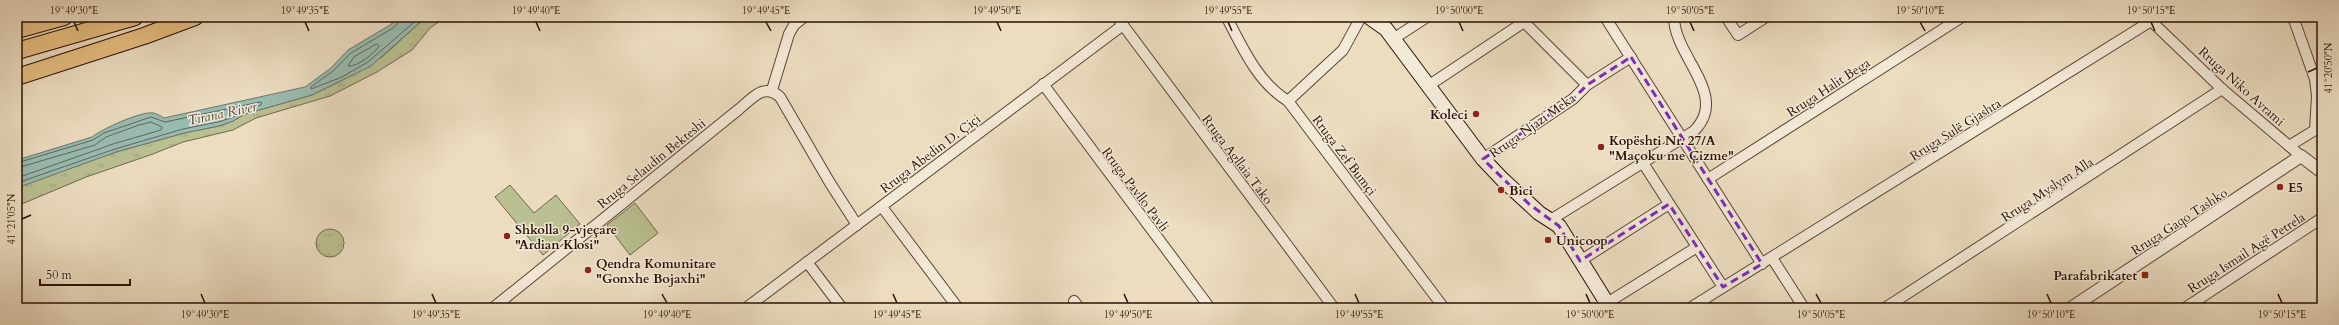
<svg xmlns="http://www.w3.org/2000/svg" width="2339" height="325" font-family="Cardo,serif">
	<defs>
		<pattern id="grass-tufts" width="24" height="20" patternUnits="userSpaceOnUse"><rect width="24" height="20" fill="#bac091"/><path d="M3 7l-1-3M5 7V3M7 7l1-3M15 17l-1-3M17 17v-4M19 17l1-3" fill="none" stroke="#a0a47c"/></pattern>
	</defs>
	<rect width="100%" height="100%" fill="#ecddc1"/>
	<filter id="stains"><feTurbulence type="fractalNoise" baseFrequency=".005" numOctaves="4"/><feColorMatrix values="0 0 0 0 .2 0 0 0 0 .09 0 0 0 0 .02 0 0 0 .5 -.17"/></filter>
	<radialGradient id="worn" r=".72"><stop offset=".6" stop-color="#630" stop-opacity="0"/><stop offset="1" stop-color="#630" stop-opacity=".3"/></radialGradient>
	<g fill="url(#grass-tufts)" stroke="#72684b">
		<polygon points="426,17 446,17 430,28 412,50 377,72 330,96 256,118 233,130 183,142 153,154 86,177 17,206 17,188 28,183 116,152 184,133 219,126 233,121 245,114 312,95 341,81 382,57"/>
		<circle cx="330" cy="243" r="14"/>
	</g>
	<g fill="#bac091" stroke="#72684b">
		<polygon points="510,185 534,213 556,195 580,224 543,255 495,197"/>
		<polygon points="635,203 658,233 630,255 607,225"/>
	</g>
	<path fill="#99bcb1" stroke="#6c776c" d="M 399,17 L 426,17 L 371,66 L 312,95 L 245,114 L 233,121 L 219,126 L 184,133 L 116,152 L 17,188 L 17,160 L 92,137 C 102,129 141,111 153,113 C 156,113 161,116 164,118 L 305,87 L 331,68 L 348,50 L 390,25 Z"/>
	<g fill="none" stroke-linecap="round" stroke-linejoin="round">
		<g stroke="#61665b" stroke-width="1">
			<polyline points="401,17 400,21 393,28 351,53 333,71 311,87 311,89 342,77 368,62 420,17"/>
			<path d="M 377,44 L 379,46 C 374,54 357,67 348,66 L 354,57 Z"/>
			<polyline points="17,163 93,140 104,133 151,117 165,122 260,102 262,103 261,105 243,110 231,118 218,122 183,129 115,149 17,183"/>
			<polyline points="17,168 95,145 106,137 139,125 151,122 162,127 161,130 113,144 17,178"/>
		</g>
		<g stroke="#5a4334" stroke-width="12">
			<g id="minor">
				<polyline points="1117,17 1334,308"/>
				<polyline points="1519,17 1587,85"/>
				<polyline points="1605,17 1762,264"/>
				<polyline points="1726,17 1738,35 1766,17"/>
				<polyline points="2147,17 2222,89 2301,156"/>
				<polyline points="2293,17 2315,79 2317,96 2315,130"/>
				<path d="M 1227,18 C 1242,47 1258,83 1288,101 L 1444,308"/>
				<polyline points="1393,39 1427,17"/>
				<polyline points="1043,84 1210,308"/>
				<polyline points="1428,86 1524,22"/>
				<polyline points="772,90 789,34 794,25 804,17"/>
				<polyline points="1288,101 1343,50 1361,17"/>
				<polyline points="2289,146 2320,127"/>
				<polyline points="1483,159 1573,99 1587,85 1631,57"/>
				<polyline points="1643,163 1723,287"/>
				<polyline points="1708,179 1962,17"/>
				<polyline points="882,207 958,308"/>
				<path d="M 1552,219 L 1694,131 C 1730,95 1674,57 1674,17"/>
				<polyline points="1772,258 1804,308"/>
				<polyline points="1580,261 1669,204"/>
				<polyline points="807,262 842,308"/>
				<polyline points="1074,301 1079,308"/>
				<polyline points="1607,303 1697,247"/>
				<path d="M 493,308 L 738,110 C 752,99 763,82 780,97 L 830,183 L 857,225"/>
				<polyline points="746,308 1123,25"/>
				<polyline points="1690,308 2151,21"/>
				<polyline points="1885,308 2222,89"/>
				<polyline points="2185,308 2322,218"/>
			</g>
		</g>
		<g stroke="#5a4334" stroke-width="14">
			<polyline id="tertiary" points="2071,308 2301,156 2322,172"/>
		</g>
		<g stroke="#291005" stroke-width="16">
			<polyline id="secondary" points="1369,17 1386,29 1483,159 1502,179 1539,213 1559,226 1610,308"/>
		</g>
		<g stroke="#291005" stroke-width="18">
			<g id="trunk">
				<polyline points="17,30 64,17"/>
				<polyline points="17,51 135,17"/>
				<polyline points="17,77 144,36 195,17"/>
			</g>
		</g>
		<use href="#minor" stroke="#f3e9d7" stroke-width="10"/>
		<use href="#tertiary" stroke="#f3e9d7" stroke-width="12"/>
		<use href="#secondary" stroke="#f3e9d7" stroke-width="14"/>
		<use href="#trunk" stroke="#e6be80" stroke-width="16"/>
	</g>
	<path fill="none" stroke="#7b2cbf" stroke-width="3" stroke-dasharray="8 5" stroke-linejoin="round" d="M 1631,57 L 1762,264 L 1723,287 L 1669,204 L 1580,261 L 1559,226 L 1529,204 L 1483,159 L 1573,99 L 1587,85 Z"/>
	<path fill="none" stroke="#291005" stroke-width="1.5" d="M 74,22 L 78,31M 305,22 L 309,31M 536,22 L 540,31M 766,22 L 771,31M 997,22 L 1001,31M 1228,22 L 1232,31M 1459,22 L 1463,31M 1690,22 L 1694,31M 1920,22 L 1925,31M 2151,22 L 2155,31M 2308,72 L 2317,68M 22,219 L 31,215M 201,294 L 205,303M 432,294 L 436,303M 662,294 L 667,303M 893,294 L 897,303M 1124,294 L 1128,303M 1355,294 L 1359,303M 1586,294 L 1590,303M 1816,294 L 1821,303M 2047,294 L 2051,303M 2278,294 L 2282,303"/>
	<g fill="#8f2418" stroke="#f3e9d7" stroke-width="1.5">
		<circle cx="1476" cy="114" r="4"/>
		<circle cx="1601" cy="147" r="4"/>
		<circle cx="2280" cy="187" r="4"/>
		<circle cx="1501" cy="190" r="4"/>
		<circle cx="507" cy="236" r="4"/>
		<circle cx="1548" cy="240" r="4"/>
		<circle cx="588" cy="270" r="4"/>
		<rect x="2141" y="271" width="8" height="8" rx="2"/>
	</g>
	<g text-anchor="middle" stroke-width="3" stroke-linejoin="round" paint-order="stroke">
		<g font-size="13" fill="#291005" stroke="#f3e9d7">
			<text transform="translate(2242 86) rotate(42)" y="5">Rruga Niko Avrami</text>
			<text transform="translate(1828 87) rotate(-33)" y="5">Rruga Halit Bega</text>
			<text transform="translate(1532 125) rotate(-35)" y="5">Rruga Njazi Meka</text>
			<text transform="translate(1955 129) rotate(-32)" y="5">Rruga Sulë Gjashta</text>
			<text transform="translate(930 153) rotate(-37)" y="5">Rruga Abedin D. Çiçi</text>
			<text transform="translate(1345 155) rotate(53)" y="5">Rruga Zef Bumçi</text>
			<text transform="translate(1238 159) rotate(53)" y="5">Rruga Agllaia Tako</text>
			<text transform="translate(651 163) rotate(-39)" y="5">Rruga Selaudin Bekteshi</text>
			<text transform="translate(1136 189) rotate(53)" y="5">Rruga Pavllo Pavli</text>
			<text transform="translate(2047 189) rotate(-33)" y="5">Rruga Myslym Alla</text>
			<text transform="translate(2179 221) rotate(-33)" y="5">Rruga Gaqo Tashko</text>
			<text transform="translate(2246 252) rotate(-33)" y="5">Rruga Ismail Agë Petrela</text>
		</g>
		<g font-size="13" font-weight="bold" fill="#291005" stroke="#f3e9d7" text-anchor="start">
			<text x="1468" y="119" text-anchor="end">Koleci</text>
			<text x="1609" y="145">Kopështi Nr. 27/A<tspan x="1609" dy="15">"Maçoku me Çizme"</tspan></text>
			<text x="2288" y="192">E5</text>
			<text x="1509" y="195">Bici</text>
			<text x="515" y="234">Shkolla 9-vjeçare<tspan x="515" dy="15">"Ardian Klosi"</tspan></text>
			<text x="1556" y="245">Unicoop</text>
			<text x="596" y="268">Qendra Komunitare<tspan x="596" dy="15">"Gonxhe Bojaxhi"</tspan></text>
			<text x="2137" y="280" text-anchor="end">Parafabrikatet</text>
		</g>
		<g font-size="14" font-style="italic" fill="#504c41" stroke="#f3e9d7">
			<text transform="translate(222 113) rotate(-12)" y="5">Tirana River</text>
		</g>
	</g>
	<rect width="2339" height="325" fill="none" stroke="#ecddc1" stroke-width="44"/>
	<path d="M40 279v6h90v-6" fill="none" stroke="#291005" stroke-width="2"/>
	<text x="46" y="279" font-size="12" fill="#291005" stroke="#f3e9d7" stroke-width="3" paint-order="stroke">50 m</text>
	<rect x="22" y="22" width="2295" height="281" fill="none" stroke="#291005" stroke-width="1.5"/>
	<g font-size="10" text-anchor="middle" fill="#291005">
		<text x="74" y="14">19°49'30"E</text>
		<text x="305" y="14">19°49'35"E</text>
		<text x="536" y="14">19°49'40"E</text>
		<text x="766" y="14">19°49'45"E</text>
		<text x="997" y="14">19°49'50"E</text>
		<text x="1228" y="14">19°49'55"E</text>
		<text x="1459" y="14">19°50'00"E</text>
		<text x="1690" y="14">19°50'05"E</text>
		<text x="1920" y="14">19°50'10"E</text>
		<text x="2151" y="14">19°50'15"E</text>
		<text transform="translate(2328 68) rotate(-90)" y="4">41°20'50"N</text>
		<text transform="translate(11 219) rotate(-90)" y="4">41°21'05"N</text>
		<text x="205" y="318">19°49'30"E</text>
		<text x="436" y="318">19°49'35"E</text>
		<text x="667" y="318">19°49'40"E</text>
		<text x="897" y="318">19°49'45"E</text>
		<text x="1128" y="318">19°49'50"E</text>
		<text x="1359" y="318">19°49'55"E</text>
		<text x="1590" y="318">19°50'00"E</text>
		<text x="1821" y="318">19°50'05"E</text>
		<text x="2051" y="318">19°50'10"E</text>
		<text x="2282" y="318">19°50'15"E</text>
	</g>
	<rect width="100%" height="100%" filter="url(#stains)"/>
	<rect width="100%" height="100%" fill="url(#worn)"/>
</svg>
